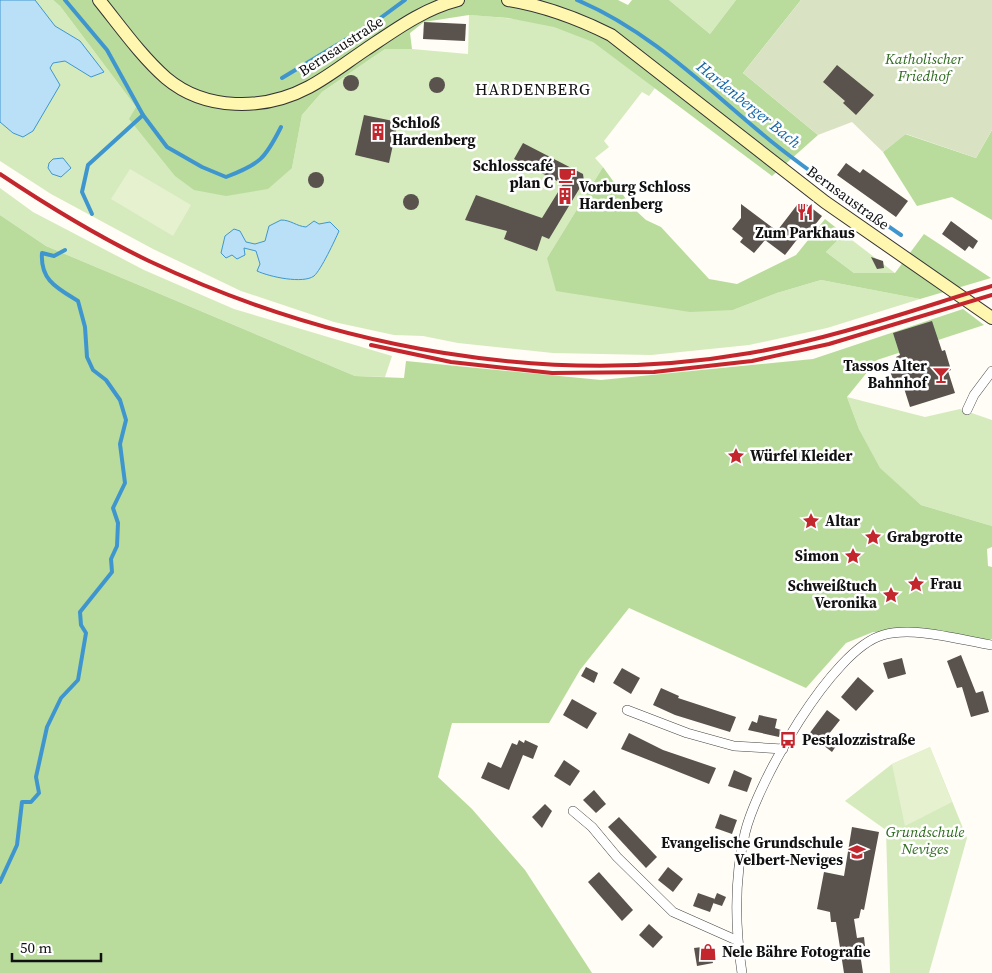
<svg xmlns="http://www.w3.org/2000/svg" width="992" height="973" font-family="'Source Serif 4',serif">
	<rect width="100%" height="100%" fill="#fffdf5"/>
	<g fill="#d5ebbd">
		<path d="M 0,0 L 53,0 L 60,6 L 136,107 L 292,168 L 302,115 L 322,92 L 385,49 L 412,49 L 468,54 L 469,15 C 510,18 556,21 593,41 C 615,53 635,73 655,88 L 649,96 L 642,92 L 604,141 L 609,147 L 595,158 L 603,167 L 547,258 L 733,310 L 777,293 L 821,280 L 920,299 L 827,328 L 749,345 L 651,355 L 553,353 L 458,343 L 423,336 L 394,335 L 334,322 L 241,291 L 153,249 L 51,194 L 0,161 Z"/>
		<polygon points="669,0 736,0 710,34"/>
		<polygon points="0,188 33,212 144,270 234,309 392,356 385,377 355,376 46,246 0,215"/>
		<polygon points="844,234 895,273 854,273 826,252"/>
		<polygon points="847,397 925,417 960,409 992,420 992,526 921,505 880,469 859,429"/>
		<polygon points="930,747 967,838 929,973 890,973 886,830 845,801 892,764"/>
	</g>
	<g fill="#b9dc9c">
		<polygon points="53,0 618,0 628,5 632,0 669,0 710,34 736,0 801,0 743,73 818,135 772,176 593,42 554,27 508,18 469,15 424,22 410,33 412,49 385,49 322,92 302,115 292,168 268,189 226,196 194,190 175,176 129,119 136,107 60,6"/>
		<polygon points="992,130 992,220 952,197 917,206 883,152 905,134 976,158"/>
		<polygon points="603,167 631,206 646,220 661,227 709,279 737,284 796,255 825,219 844,234 826,252 854,273 895,273 924,234 991,278 920,299 821,280 777,293 733,310 690,312 556,291 547,258"/>
		<polygon points="0,215 46,246 355,376 404,378 406,361 601,380 813,359 963,309 984,325 877,360 847,397 859,429 880,468 921,505 992,526 992,547 987,549 988,566 992,567 992,639 958,641 873,632 846,643 806,688 629,608 580,670 549,723 452,723 438,777 472,809 525,870 592,973 0,973"/>
	</g>
	<polygon fill="#d9e3c4" points="801,0 992,0 992,130 976,158 906,134 883,152 852,122 818,135 743,73"/>
	<g fill="#e6f2cf">
		<polygon points="130,169 191,205 173,236 111,199"/>
		<polygon points="930,747 952,802 905,826 892,764"/>
	</g>
	<g fill="#b9e0f7" stroke="#3f96cf">
		<polygon points="0,0 35,0 55,26 80,41 104,72 91,77 65,61 53,63 50,68 60,85 33,131 23,137 13,133 0,122"/>
		<polygon points="63,158 71,168 61,177 52,174 48,168 49,163 53,159"/>
		<path d="M 281,220 C 291,220 296,226 306,227 L 314,221 L 319,224 L 330,222 L 339,231 C 335,240 321,270 314,276 C 303,284 270,277 257,271 L 260,264 L 256,251 L 244,248 L 245,255 L 237,259 L 232,255 L 226,258 L 221,253 L 225,236 L 234,229 L 240,231 L 246,242 L 255,244 L 265,241 L 269,226 Z"/>
	</g>
	<g fill="none" stroke-linecap="round" stroke-linejoin="round">
		<g stroke="#3f96cf" stroke-width="4">
			<path d="M 65,0 L 107,50 L 143,115 L 167,147 L 202,167 L 226,177 C 260,164 265,159 281,127"/>
			<path d="M 577,0 C 653,32 709,91 772,142 C 813,175 858,205 901,235"/>
			<polyline points="282,78 375,22 405,0"/>
			<polyline points="92,214 82,192 88,165 143,115"/>
			<path d="M 0,882 L 17,845 L 22,802 L 31,802 L 39,793 L 36,777 L 47,727 L 61,698 L 78,680 L 86,633 L 81,625 L 80,612 L 112,572 L 111,559 L 117,546 L 118,523 L 113,508 L 125,483 L 120,444 L 126,420 L 120,400 L 106,380 L 93,370 L 87,357 L 85,327 L 78,301 C 57,288 40,280 42,253 L 54,256 L 65,250"/>
		</g>
	</g>
	<g fill="#5a524d">
		<polygon points="424,22 466,24 465,41 423,39"/>
		<polygon points="837,65 874,95 856,115 843,103 845,101 823,82"/>
		<circle cx="351" cy="83" r="8"/>
		<circle cx="437" cy="85" r="8"/>
		<polygon points="364,115 398,122 389,163 355,155"/>
		<polygon points="523,143 583,174 584,181 549,239 542,236 537,251 504,239 507,231 465,220 476,195 542,218 563,184 514,159"/>
		<polygon points="846,163 860,173 863,169 908,201 896,217 837,175"/>
		<circle cx="316" cy="180" r="8"/>
		<circle cx="411" cy="202" r="8"/>
		<polygon points="805,203 822,216 803,240 799,237 785,255 765,240 754,253 740,242 743,238 732,229 741,218 741,204 777,231 797,205 802,208"/>
		<polygon points="951,221 978,241 973,249 969,246 965,251 942,234"/>
		<polygon points="871,257 883,261 884,268 877,269"/>
		<polygon points="932,321 942,351 945,350 951,370 948,371 955,393 910,407 903,385 896,388 890,371 900,368 896,357 900,355 893,333"/>
		<polygon points="961,655 976,693 983,691 989,712 971,717 962,687 957,688 947,661"/>
		<polygon points="902,658 906,674 888,679 883,663"/>
		<polygon points="586,667 598,673 594,683 581,676"/>
		<polygon points="622,668 640,678 631,694 613,683"/>
		<polygon points="858,677 874,691 856,711 841,697"/>
		<polygon points="661,688 679,696 678,698 736,717 730,732 675,715 653,705"/>
		<polygon points="572,699 597,713 587,729 563,715"/>
		<polygon points="827,710 840,720 828,735 838,743 832,752 809,734"/>
		<polygon points="759,715 777,719 775,728 781,730 779,737 748,730 752,721 757,723"/>
		<polygon points="629,733 663,750 716,768 709,784 621,749"/>
		<polygon points="519,740 524,743 525,740 538,746 533,759 523,755 509,790 481,778 488,762 501,768 512,743 517,745"/>
		<polygon points="564,760 580,771 570,786 554,776"/>
		<polygon points="734,770 752,778 747,792 728,786"/>
		<polygon points="594,790 606,804 596,813 583,800"/>
		<polygon points="545,804 552,811 542,828 532,817"/>
		<polygon points="720,814 737,820 732,834 715,828"/>
		<polygon points="619,817 657,857 646,868 608,827"/>
		<polygon points="852,827 879,832 864,910 861,909 859,918 854,919 857,938 864,937 865,946 859,947 863,973 844,973 836,922 831,922 830,912 817,909 824,872 844,876"/>
		<polygon points="668,867 683,879 673,892 658,880"/>
		<polygon points="599,872 633,910 622,921 588,882"/>
		<polygon points="698,893 715,899 710,912 693,906"/>
		<polygon points="717,893 726,897 722,906 713,903"/>
		<polygon points="649,924 663,937 653,948 639,935"/>
		<polygon points="710,946 713,963 697,966 694,948"/>
	</g>
	<g fill="none" stroke-linecap="round" stroke-linejoin="round">
		<g stroke="#444" stroke-width="10">
			<g id="street">
				<polyline points="967,410 974,395 992,371"/>
				<polyline points="627,710 687,733 734,746 783,749"/>
				<polyline points="573,811 592,827 617,857 673,912 736,940"/>
				<path d="M 742,973 C 735,927 734,879 745,833 C 757,783 832,649 883,635 C 914,626 960,640 992,645"/>
			</g>
		</g>
		<g stroke="#333" stroke-width="14">
			<g id="secondary">
				<path d="M 99,0 C 120,26 141,56 166,78 C 205,111 264,111 309,87 C 328,77 347,62 365,50 C 395,30 423,9 458,0"/>
				<path d="M 508,0 C 545,6 577,18 611,35 L 825,202 L 992,318"/>
			</g>
		</g>
		<use href="#street" stroke="#fff" stroke-width="9"/>
		<use href="#secondary" stroke="#fff6b0" stroke-width="12"/>
		<g stroke="#c4262e" stroke-width="4">
			<path d="M 0,174 C 48,206 97,236 149,261 C 333,348 548,388 750,353 C 832,339 913,310 992,286"/>
			<polyline points="371,345 451,362 552,373 654,372 752,361 829,344 992,295"/>
		</g>
	</g>
	<defs>
		<g id="building-bare" transform="scale(1.35)"><path d="M-4-6H4V6H1V3H-1V6H-4ZM-2.5-4.3h1.7v1.8h-1.7ZM.8-4.3h1.7v1.8H.8ZM-2.5-1h1.7V.8h-1.7ZM.8-1h1.7V.8H.8Z" fill="#c4262e" stroke="#fff" stroke-width="2.5" paint-order="stroke"/></g>
		<g id="cafe-bare" transform="scale(1.35)"><path d="M-5.5-4.5H6V0H3Q3 3.5 0 3.5H-2.5Q-5.5 3.5-5.5 0ZM3-3.2v2h1.7v-2ZM-6 4.5H4V6H-6Z" fill="#c4262e" stroke="#fff" stroke-width="2.5" paint-order="stroke"/></g>
		<g id="restaurant-bare" transform="scale(1.35)"><path d="M-5-6h1v4h1v-4h1v4h1v-4h1v5L-1.5 .5V6h-2V.5L-5-1ZM5-6V6H3V1.5H1.5Q1.5-4 5-6Z" fill="#c4262e" stroke="#fff" stroke-width="2.5" paint-order="stroke"/></g>
		<g id="bar-bare" transform="scale(1.35)"><path d="M-6-5H6L.8 .8V4.5H3.5V6h-7V4.5H-.8V.8Z" fill="#c4262e" stroke="#fff" stroke-width="2.5" paint-order="stroke"/></g>
		<g id="sight-bare" transform="scale(1.35)"><path d="M0-6L1.8-2.2L6-1.7L2.9 1.2L3.7 5.4L0 3.3L-3.7 5.4L-2.9 1.2L-6-1.7L-1.8-2.2Z" fill="#c4262e" stroke="#fff" stroke-width="2.5" paint-order="stroke"/></g>
		<g id="bus-bare" transform="scale(1.35)"><path d="M-5-6H5V4H4V6H2V4H-2V6H-4V4H-5ZM-3.5-4V0h7V-4ZM-3.5 1.2v1.5H-2V1.2ZM2 1.2v1.5H3.5V1.2Z" fill="#c4262e" stroke="#fff" stroke-width="2.5" paint-order="stroke"/></g>
		<g id="school-bare" transform="scale(1.35)"><path d="M0-5L7-2L0 1L-7-2ZM-4 1L0 2.5L4 1V4Q0 6-4 4Z" fill="#c4262e" stroke="#fff" stroke-width="2.5" paint-order="stroke"/></g>
		<g id="shop-bare" transform="scale(1.35)"><path d="M-5-2.5h2.3a2.7 3.5 0 0 1 5.4 0H5L5.5 6h-11ZM-1.5-2.5h3a1.5 2.3 0 0 0-3 0Z" fill="#c4262e" stroke="#fff" stroke-width="2.5" paint-order="stroke"/></g>
	</defs>
	<g fill-rule="evenodd">
		<use href="#building-bare" x="378" y="132"/>
		<use href="#cafe-bare" x="567" y="175"/>
		<use href="#building-bare" x="565" y="196"/>
		<use href="#restaurant-bare" x="805" y="212"/>
		<use href="#bar-bare" x="941" y="375"/>
		<use href="#sight-bare" x="736" y="456"/>
		<use href="#sight-bare" x="811" y="521"/>
		<use href="#sight-bare" x="873" y="537"/>
		<use href="#sight-bare" x="853" y="556"/>
		<use href="#sight-bare" x="916" y="584"/>
		<use href="#sight-bare" x="891" y="595"/>
		<use href="#bus-bare" x="788" y="740"/>
		<use href="#school-bare" x="857" y="852"/>
		<use href="#shop-bare" x="708" y="952"/>
	</g>
	<g text-anchor="middle" stroke-width="5" stroke-linejoin="round" paint-order="stroke">
		<g font-size="15" fill="#111" stroke="#fff">
			<text transform="translate(341 46) rotate(-33)" y="5">Bernsaustraße</text>
			<text transform="translate(848 198) rotate(36)" y="5">Bernsaustraße</text>
		</g>
		<g font-size="15" font-style="italic" fill="#2f6b1f" stroke="#fff">
			<text x="924" y="64">Katholischer<tspan x="924" dy="17">Friedhof</tspan></text>
			<text x="925" y="837">Grundschule<tspan x="925" dy="17">Neviges</tspan></text>
		</g>
		<g font-size="15" font-weight="bold" fill="#111" stroke="#fff" text-anchor="start">
			<text x="392" y="128">Schloß<tspan x="392" dy="17">Hardenberg</tspan></text>
			<text x="553" y="171" text-anchor="end">Schlosscafé<tspan x="553" dy="17">plan C</tspan></text>
			<text x="579" y="192">Vorburg Schloss<tspan x="579" dy="17">Hardenberg</tspan></text>
			<text x="805" y="238" text-anchor="middle">Zum Parkhaus</text>
			<text x="927" y="371" text-anchor="end">Tassos Alter<tspan x="927" dy="17">Bahnhof</tspan></text>
			<text x="750" y="461">Würfel Kleider</text>
			<text x="825" y="526">Altar</text>
			<text x="887" y="542">Grabgrotte</text>
			<text x="839" y="561" text-anchor="end">Simon</text>
			<text x="930" y="589">Frau</text>
			<text x="877" y="591" text-anchor="end">Schweißtuch<tspan x="877" dy="17">Veronika</tspan></text>
			<text x="802" y="745">Pestalozzistraße</text>
			<text x="843" y="848" text-anchor="end">Evangelische Grundschule<tspan x="843" dy="17">Velbert-Neviges</tspan></text>
			<text x="722" y="957">Nele Bähre Fotografie</text>
		</g>
		<g font-size="16" letter-spacing="1" fill="#111" stroke="#fff">
			<text x="533" y="95">HARDENBERG</text>
		</g>
		<g font-size="16" font-style="italic" fill="#1768a6" stroke="#fff">
			<text transform="translate(749 104) rotate(39)" y="6">Hardenberger Bach</text>
		</g>
	</g>
	<path d="M12 953v8h89v-8" fill="none" stroke="#111111" stroke-width="2.5"/>
	<text x="20" y="953" font-size="15" fill="#111111" stroke="#ffffff" stroke-width="4" paint-order="stroke">50 m</text>
</svg>
